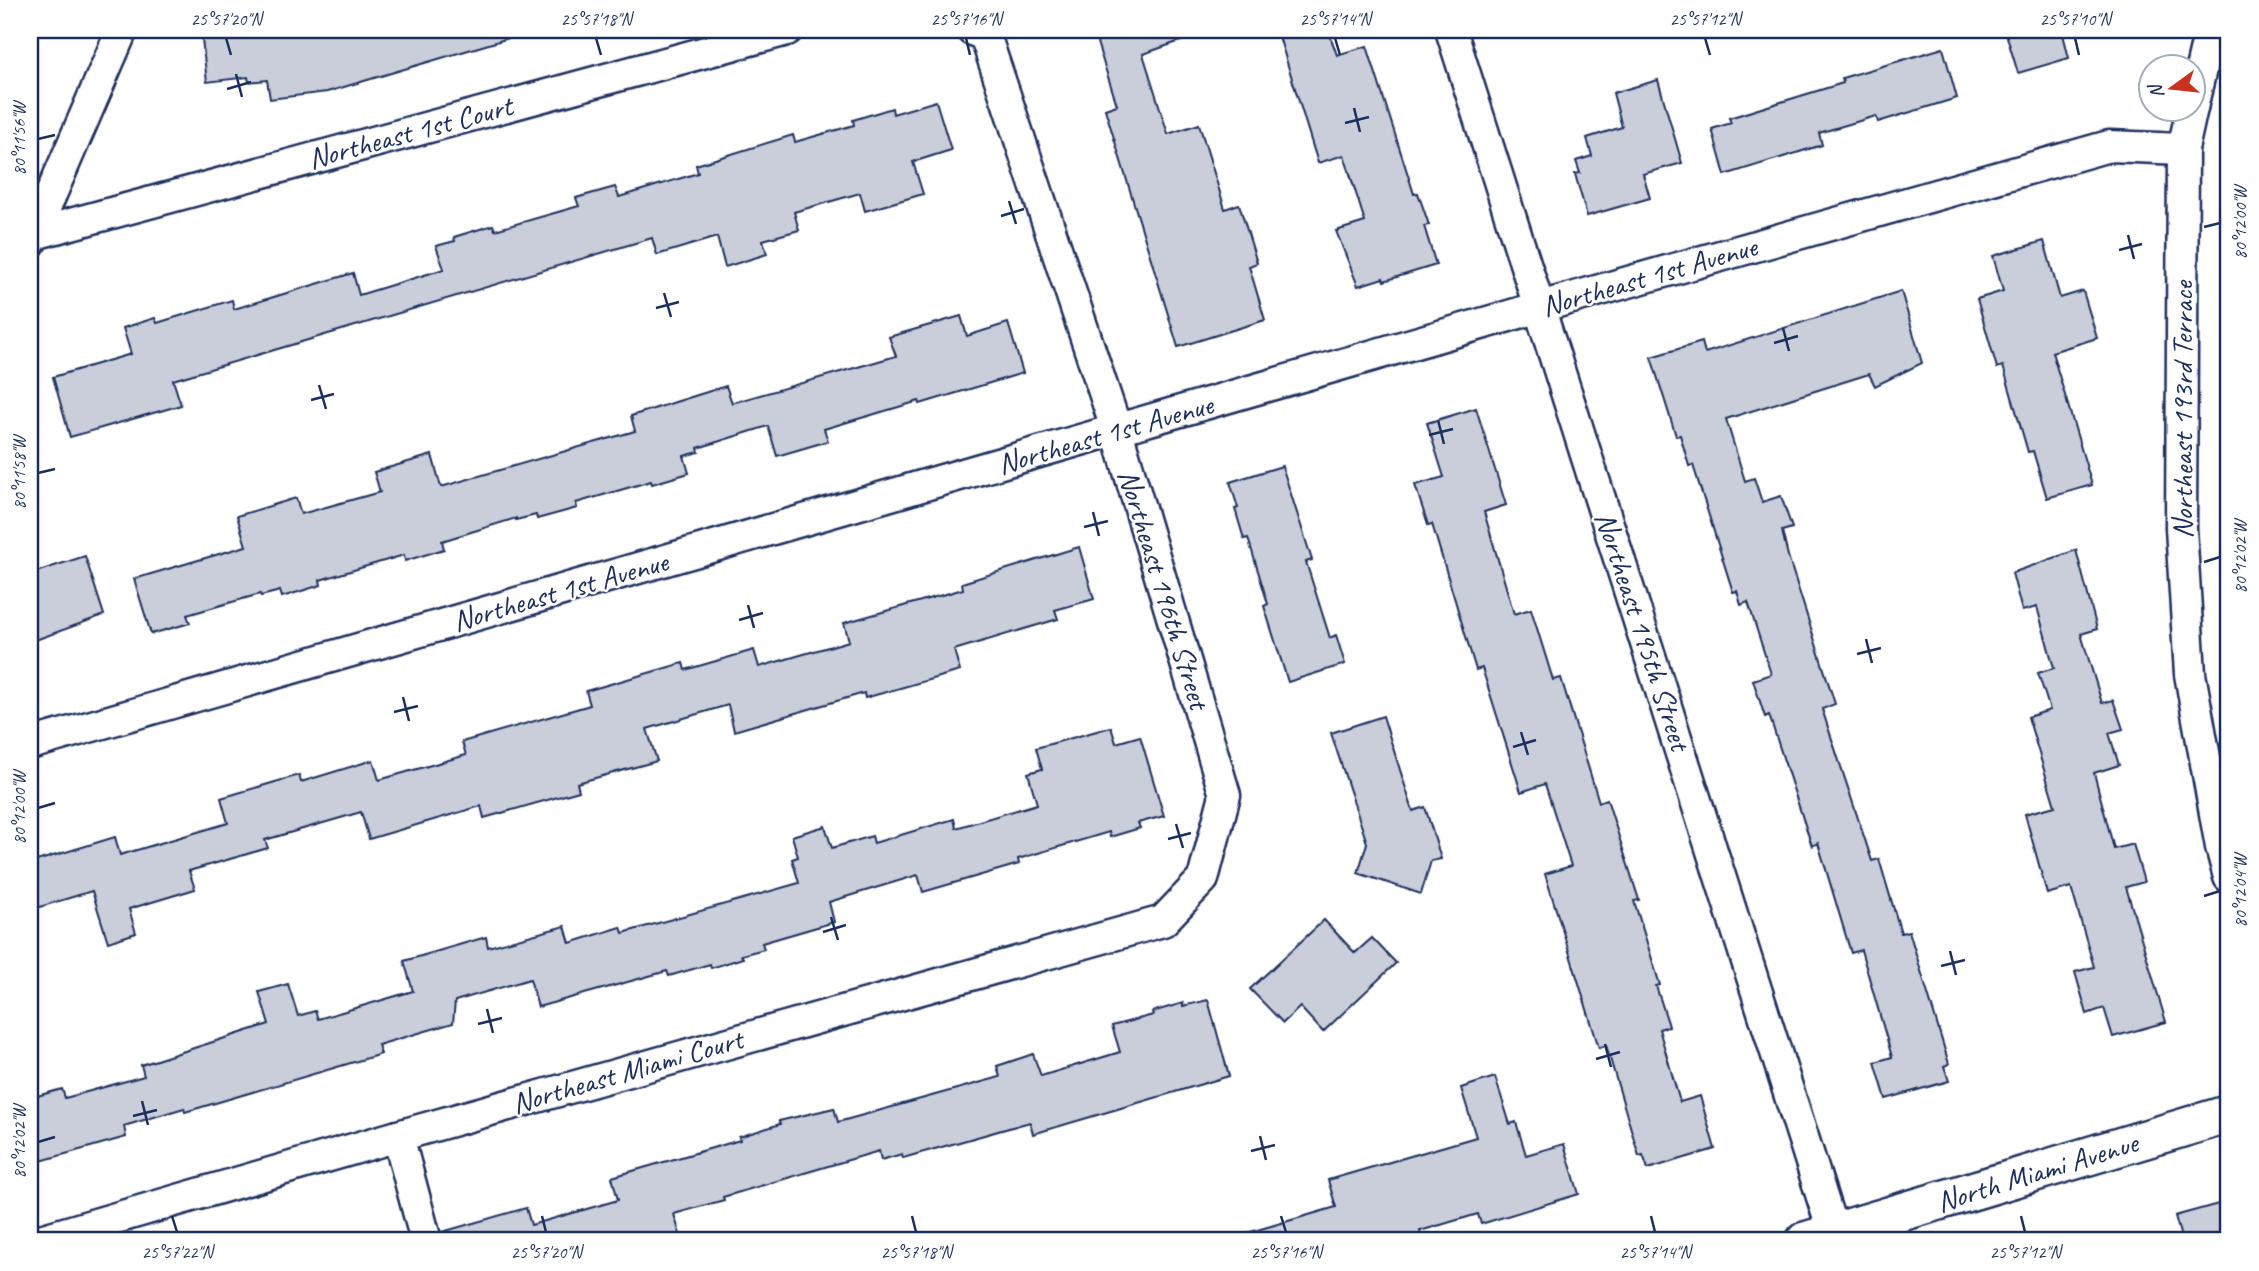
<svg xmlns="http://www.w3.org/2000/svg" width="2259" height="1271" font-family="Caveat,sans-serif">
	<rect width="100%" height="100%" fill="#fff"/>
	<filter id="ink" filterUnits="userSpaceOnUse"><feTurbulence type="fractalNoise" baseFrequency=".0143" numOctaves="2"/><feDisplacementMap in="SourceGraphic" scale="14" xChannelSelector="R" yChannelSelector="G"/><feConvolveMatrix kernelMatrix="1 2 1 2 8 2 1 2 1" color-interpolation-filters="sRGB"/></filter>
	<g filter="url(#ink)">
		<g fill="#caceda" stroke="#1b2f5e" stroke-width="2">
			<polygon points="201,30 508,30 509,38 327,92 270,99 267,80 249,82 248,77 207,82"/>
			<polygon points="1093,30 1197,30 1198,35 1143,54 1168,134 1199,124 1225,209 1239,204 1257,263 1249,266 1265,320 1178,347 1105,109 1117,105"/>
			<polygon points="1277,30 1328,30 1337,55 1367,46 1414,194 1418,193 1429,225 1424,226 1436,265 1384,281 1383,278 1358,286 1336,231 1365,222 1344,155 1318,163"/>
			<polygon points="2005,30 2062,30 2069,58 2018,73"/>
			<polygon points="1943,48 1957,98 1878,122 1876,116 1819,133 1822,145 1725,175 1712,129 1731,123 1729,118 1843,83 1842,78"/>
			<polygon points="1658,80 1682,163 1643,174 1650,198 1587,216 1575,174 1580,173 1576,161 1592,156 1587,138 1622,127 1613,93"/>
			<polygon points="936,101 951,150 913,162 923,194 865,211 860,193 794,212 799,230 763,240 767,254 725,267 717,237 657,255 652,238 173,380 181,405 70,437 53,377 131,354 123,328 155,318 157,323 232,300 234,309 353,273 359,295 444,269 436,246 455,241 454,237 493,225 495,230 579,206 576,198 615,187 619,197 698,173 696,165 793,135 795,142 854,125 853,120 892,108 893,114"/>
			<polygon points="2044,241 2060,298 2083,291 2097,338 2052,352 2092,485 2047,498 2033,451 2028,452 2003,366 1997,368 1977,299 2003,291 1993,256"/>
			<polygon points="1901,291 1922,363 1875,386 1869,374 1726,419 1745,481 1754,478 1762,502 1781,496 1792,528 1782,531 1788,556 1835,704 1822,709 1872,861 1879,859 1901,933 1909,931 1949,1064 1944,1066 1949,1081 1886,1099 1875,1062 1892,1057 1861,950 1851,953 1818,843 1812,846 1769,715 1765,717 1753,680 1771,674 1748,602 1741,605 1737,591 1733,592 1693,465 1689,466 1680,435 1676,436 1651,357 1702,342 1705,353"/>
			<polygon points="961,316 967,336 1008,323 1023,373 920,404 919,401 824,429 828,441 777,456 768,426 698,448 699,452 684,456 689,473 652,484 651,481 576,503 577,508 537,519 536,515 516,520 516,518 442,541 444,549 405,561 404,555 320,580 321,585 282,597 280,591 261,596 260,594 187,615 190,623 151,634 134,579 246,546 237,516 296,498 301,514 380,492 374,472 432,455 441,487 635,431 631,416 726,386 732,403 896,356 889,337"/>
			<polygon points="1476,408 1506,505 1484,512 1514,614 1531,609 1553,680 1561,678 1599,802 1607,799 1639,900 1634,901 1660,985 1656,986 1669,1026 1659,1029 1680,1102 1700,1096 1715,1149 1648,1169 1643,1155 1639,1156 1606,1045 1599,1048 1545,874 1571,866 1545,784 1521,792 1482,668 1476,670 1432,524 1428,525 1415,485 1444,477 1427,423"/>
			<polygon points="1282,466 1312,560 1306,562 1330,638 1336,635 1345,664 1288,682 1264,606 1268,604 1248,538 1244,539 1235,509 1238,508 1230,482"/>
			<polygon points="1079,547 1094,599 1055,610 1058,619 954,650 960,671 865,698 864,693 734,731 728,705 647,729 657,761 577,783 579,791 484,818 481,806 369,839 361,812 265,840 268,848 189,871 195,889 129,909 136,933 108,942 92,891 30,910 30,863 115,837 120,855 228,823 221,798 299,775 301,782 373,760 379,780 466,755 462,742 590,705 586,691 683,663 685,670 754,650 759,667 849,641 844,623 963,589 962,583"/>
			<polygon points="2076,550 2097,629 2081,634 2102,703 2113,700 2123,729 2109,733 2119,765 2094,773 2114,849 2133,844 2144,882 2126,887 2166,1022 2113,1037 2104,1008 2087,1014 2075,972 2094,967 2071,887 2047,894 2025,814 2055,806 2028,717 2050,710 2038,673 2054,668 2037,607 2022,611 2012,573"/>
			<polygon points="85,556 104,615 30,642 30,574"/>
			<polygon points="1383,716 1413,811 1425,807 1441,859 1431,861 1421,894 1358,873 1367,843 1331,733"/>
			<polygon points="1111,727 1116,743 1140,736 1164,816 1138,823 1140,828 1110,837 1109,832 1018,859 1019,864 923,892 918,875 829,902 834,922 762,943 764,949 741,955 743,958 711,968 710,964 669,976 667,971 538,1007 530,979 455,1001 453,1023 378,1045 381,1054 185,1112 184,1108 124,1126 126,1137 30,1164 30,1098 62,1089 65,1098 144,1076 141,1065 269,1024 259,992 288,984 298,1016 315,1011 318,1019 413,991 404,961 486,937 488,947 565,926 570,943 621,927 623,933 799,883 792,859 798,857 792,836 825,826 832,848 872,836 874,843 954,819 956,828 1037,804 1028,773 1042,769 1036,748"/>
			<polygon points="1324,920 1355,953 1372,938 1396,963 1323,1032 1300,1007 1283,1023 1250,989"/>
			<polygon points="1208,1000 1229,1076 1033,1134 1030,1122 903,1158 902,1154 881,1160 879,1151 723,1197 724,1200 674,1214 682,1241 443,1241 442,1232 526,1208 531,1225 618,1200 612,1177 740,1140 739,1137 780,1124 779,1121 834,1108 838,1122 1000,1077 997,1066 1033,1054 1041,1076 1120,1052 1112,1026 1153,1015 1152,1012 1183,1003 1183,1006"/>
			<polygon points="1495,1077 1510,1124 1516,1122 1526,1155 1564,1144 1579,1194 1481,1224 1478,1214 1420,1231 1421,1235 1398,1241 1249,1241 1247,1233 1336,1207 1328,1180 1476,1137 1461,1088"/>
			<polygon points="2229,1201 2229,1241 2182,1241 2175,1216"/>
		</g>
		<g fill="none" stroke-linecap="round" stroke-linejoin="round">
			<g stroke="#1b2f5e" stroke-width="35">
				<g id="minor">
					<polyline points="1451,30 1836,1241"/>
					<polyline points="2192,108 2183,149 2181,528 2190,674 2221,847 2229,877"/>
					<polyline points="2192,108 2210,30"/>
					<polyline points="34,234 787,30"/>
					<polyline points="30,243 122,30"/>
					<polyline points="30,744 1540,307 2109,146 2183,149"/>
					<polyline points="398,1136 426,1241"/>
					<polyline points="37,1241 398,1136 1163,921 1203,879 1225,795 1117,431 985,35 972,30"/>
				</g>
			</g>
			<g stroke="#1b2f5e" stroke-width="42">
				<polyline id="tertiary" points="1805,1241 2229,1114"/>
			</g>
			<use href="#minor" stroke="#fff" stroke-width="30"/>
			<use href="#tertiary" stroke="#fff" stroke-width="37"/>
		</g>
	</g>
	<path fill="none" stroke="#1b2f5e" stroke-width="2.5" d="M 226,38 L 231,55M 596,38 L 601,55M 966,38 L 970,55M 1335,38 L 1340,55M 1705,38 L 1710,55M 2075,38 L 2079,55M 236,74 L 242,97M 227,89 L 251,82M 1354,108 L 1360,132M 1345,123 L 1369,117M 38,139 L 55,135M 1009,201 L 1016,224M 1001,216 L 1024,209M 2204,227 L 2220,223M 2128,235 L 2134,259M 2119,250 L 2142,244M 664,293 L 671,317M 656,308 L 679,302M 1783,328 L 1789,351M 1774,343 L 1798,336M 319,385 L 326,409M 311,400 L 334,394M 1438,420 L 1444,444M 1429,435 L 1453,429M 38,473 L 55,469M 1093,512 L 1099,536M 1084,527 L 1108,521M 2204,562 L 2220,557M 748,605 L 754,628M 739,620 L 763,613M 1866,639 L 1872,663M 1857,654 L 1881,648M 403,697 L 409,721M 394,712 L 418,706M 1521,732 L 1528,755M 1513,747 L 1536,740M 38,808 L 55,803M 1176,824 L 1183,848M 1168,839 L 1191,833M 2204,896 L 2220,891M 831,917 L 838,940M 823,932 L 846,925M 1950,951 L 1956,975M 1941,966 L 1965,960M 487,1009 L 493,1033M 478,1024 L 502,1018M 1605,1044 L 1611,1067M 1596,1059 L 1620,1052M 142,1101 L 148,1125M 133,1116 L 157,1110M 1260,1136 L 1266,1160M 38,1142 L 55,1137M 1251,1151 L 1275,1145M 172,1216 L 177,1232M 542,1216 L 546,1232M 912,1216 L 916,1232M 1281,1216 L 1286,1232M 1651,1216 L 1655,1232M 2021,1216 L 2025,1232"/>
	<g text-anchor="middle" stroke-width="5" stroke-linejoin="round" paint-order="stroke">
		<g font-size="30" fill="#1b2f5e" stroke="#fff">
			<text transform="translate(410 132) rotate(-15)" y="10">Northeast 1st Court</text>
			<text transform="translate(1649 276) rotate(-16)" y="10">Northeast 1st Avenue</text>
			<text transform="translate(2182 410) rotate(-90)" y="10">Northeast 193rd Terrace</text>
			<text transform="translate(1105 434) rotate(-16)" y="10">Northeast 1st Avenue</text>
			<text transform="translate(1164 589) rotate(73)" y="10">Northeast 196th Street</text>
			<text transform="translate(560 591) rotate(-16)" y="10">Northeast 1st Avenue</text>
			<text transform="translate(1643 631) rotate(72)" y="10">Northeast 195th Street</text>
			<text transform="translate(627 1071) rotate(-16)" y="10">Northeast Miami Court</text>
			<text transform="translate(2037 1172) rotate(-17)" y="10">North Miami Avenue</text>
		</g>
	</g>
	<rect width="2259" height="1271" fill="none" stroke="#fff" stroke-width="77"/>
	<g transform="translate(2172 88) rotate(255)"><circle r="33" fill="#ffffff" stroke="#a4acbf" stroke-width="2"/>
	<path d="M0-5L12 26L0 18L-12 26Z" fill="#c8321e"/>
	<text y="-10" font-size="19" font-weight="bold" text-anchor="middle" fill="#1b2f5e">N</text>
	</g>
	<rect x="38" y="38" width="2182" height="1194" fill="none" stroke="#1b2f5e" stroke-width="2.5"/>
	<g font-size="18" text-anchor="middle" fill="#1b2f5e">
		<text x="226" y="25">25°57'20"N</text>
		<text x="596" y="25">25°57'18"N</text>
		<text x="966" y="25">25°57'16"N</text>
		<text x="1335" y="25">25°57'14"N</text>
		<text x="1705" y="25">25°57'12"N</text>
		<text x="2075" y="25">25°57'10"N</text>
		<text transform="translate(19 139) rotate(-90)" y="6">80°11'56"W</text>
		<text transform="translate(2240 223) rotate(-90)" y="6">80°12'00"W</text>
		<text transform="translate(19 473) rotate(-90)" y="6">80°11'58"W</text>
		<text transform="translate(2240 557) rotate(-90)" y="6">80°12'02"W</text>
		<text transform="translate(19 808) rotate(-90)" y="6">80°12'00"W</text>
		<text transform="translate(2240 891) rotate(-90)" y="6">80°12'04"W</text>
		<text transform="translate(19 1142) rotate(-90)" y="6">80°12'02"W</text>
		<text x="177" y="1258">25°57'22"N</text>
		<text x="546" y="1258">25°57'20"N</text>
		<text x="916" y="1258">25°57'18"N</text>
		<text x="1286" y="1258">25°57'16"N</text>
		<text x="1655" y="1258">25°57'14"N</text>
		<text x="2025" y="1258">25°57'12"N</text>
	</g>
</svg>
